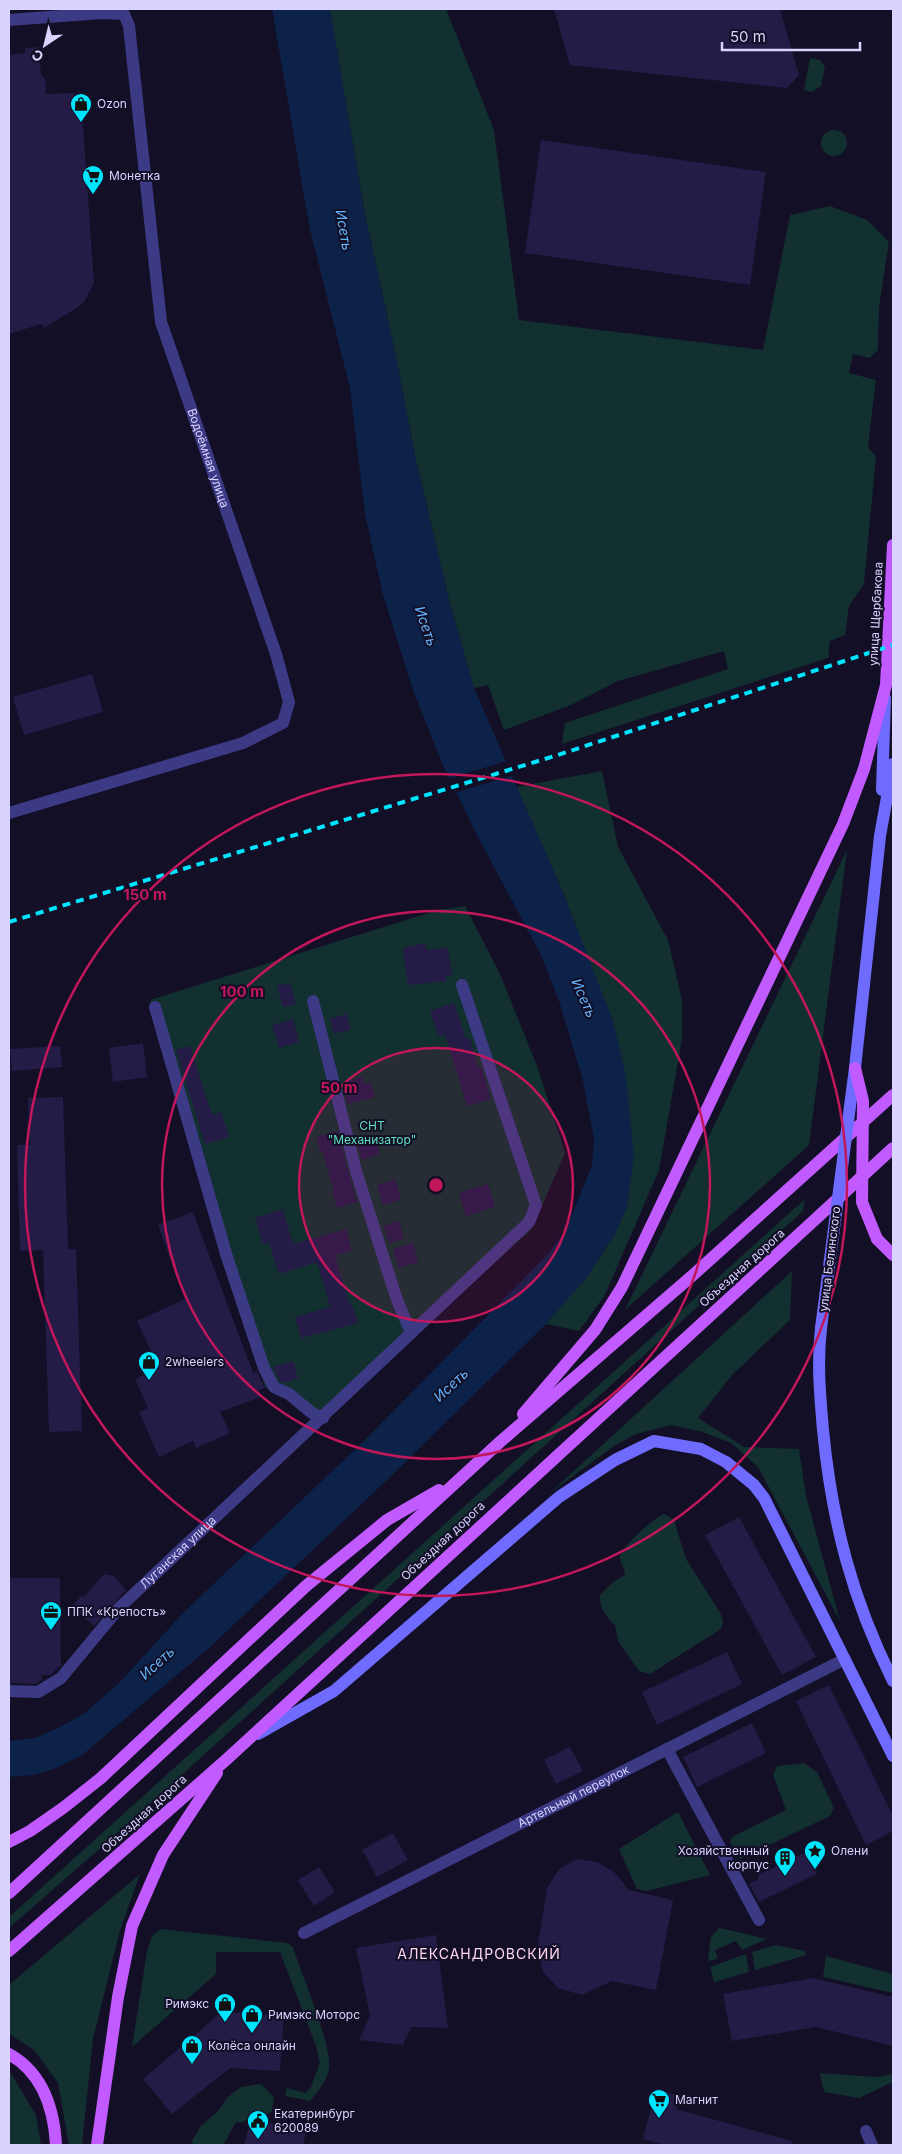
<svg xmlns="http://www.w3.org/2000/svg" width="902" height="2154" font-family="Inter,sans-serif">
	<rect width="100%" height="100%" fill="#130f26"/>
	<g fill="#12302f">
		<polygon points="330,9 446,9 494,130 519,320 763,350 790,215 830,206 867,220 889,242 879,307 878,350 869,358 853,354 849,373 876,380 868,447 876,457 864,584 849,606 845,635 830,641 828,658 562,744 565,723 728,669 724,651 618,681 571,705 504,730 488,685 474,688 449,600 415,456 396,357 364,210"/>
		<polygon points="810,58 820,60 825,67 821,86 812,92 804,90"/>
		<circle cx="834" cy="143" r="13"/>
		<polygon points="602,771 618,847 668,940 682,1000 682,1039 659,1170 605,1295 579,1331 546,1324 600,1258 627,1207 583,946 564,895 516,787"/>
		<polygon points="847,850 809,1145 625,1310"/>
		<polygon points="465,906 500,974 537,1066 565,1153 532,1229 433,1319 342,1406 312,1413 265,1387 219,1242 150,1000 438,910"/>
		<polygon points="805,1199 803,1211 130,1822 9,1928 9,1917"/>
		<polygon points="792,1271 790,1320 732,1375 698,1418 744,1447 799,1449 806,1496 840,1621 758,1467 731,1443 703,1432 671,1425 636,1434 614,1446 550,1493"/>
		<path d="M 664,1514 L 674,1520 L 686,1559 L 721,1614 L 723,1622 L 721,1629 L 650,1674 L 639,1671 L 618,1641 L 615,1625 C 605,1616 600,1609 600,1595 L 613,1582 L 625,1575 C 625,1568 620,1563 620,1557 C 620,1548 655,1517 664,1514 Z"/>
		<polygon points="804,1763 817,1772 834,1808 830,1816 740,1859 730,1842 732,1837 786,1810 773,1775 777,1766"/>
		<polygon points="678,1812 710,1875 647,1891 637,1889 619,1849"/>
		<polygon points="140,1874 120,1930 93,2039 82,2145 69,2145 58,2083 34,2050 9,2034 9,1985"/>
		<polygon points="719,1928 720,1928 767,1939 742,1950 736,1941 715,1950 718,1959 708,1961 711,1937"/>
		<path d="M 161,1929 L 287,1943 L 293,1947 C 301,1974 332,2044 329,2068 C 328,2080 317,2092 310,2101 L 285,2096 L 287,2088 L 305,2093 L 311,2087 L 320,2063 L 316,2046 L 280,1952 L 216,1952 L 216,1974 L 132,2047 L 147,1951 L 152,1936 Z"/>
		<polygon points="776,1945 805,1951 806,1955 755,1970 752,1952"/>
		<polygon points="746,1954 749,1972 714,1982 710,1967"/>
		<polygon points="826,1956 893,1974 893,1993 823,1977"/>
		<polygon points="9,2070 36,2115 41,2145 9,2145"/>
		<polygon points="820,2073 877,2077 893,2074 893,2082 859,2098 824,2092"/>
		<path d="M 261,2084 L 274,2097 L 272,2111 C 261,2120 254,2115 241,2123 L 237,2122 C 231,2126 230,2138 222,2145 L 193,2145 L 192,2141 L 201,2126 L 218,2111 L 228,2097 L 241,2087 Z"/>
	</g>
	<polygon fill="#0c2248" points="272,9 330,9 364,210 396,357 415,456 449,600 474,688 564,895 613,1021 626,1076 634,1156 627,1207 616,1232 587,1277 546,1324 387,1480 209,1648 82,1755 56,1768 34,1775 9,1777 9,1741 35,1738 60,1727 85,1713 120,1682 182,1614 367,1438 547,1255 564,1233 592,1166 594,1138 582,1077 560,1004 542,957 476,833 442,763 413,690 383,595 365,514 350,388 310,230"/>
	<polygon fill="#130f26" points="507,761 514,775 454,793 447,779"/>
	<g fill="#241b47">
		<polygon points="554,9 780,9 799,75 787,88 570,65"/>
		<polygon points="39,47 41,75 45,78 46,94 73,93 81,99 94,283 84,302 75,309 44,328 41,324 9,334 9,55 25,53 25,48"/>
		<polygon points="541,140 766,172 750,285 525,253"/>
		<polygon points="92,674 103,712 24,735 13,697"/>
		<polygon points="425,943 427,950 448,948 452,974 446,976 446,981 408,985 403,948"/>
		<polygon points="290,983 296,1004 283,1007 277,986"/>
		<polygon points="454,1003 466,1039 470,1038 478,1067 481,1066 491,1099 467,1106 445,1034 438,1036 430,1011"/>
		<polygon points="347,1014 351,1029 334,1034 330,1019"/>
		<polygon points="293,1019 299,1042 279,1048 272,1025"/>
		<polygon points="143,1043 147,1077 113,1082 109,1048"/>
		<polygon points="60,1046 62,1067 12,1071 10,1049"/>
		<polygon points="190,1046 212,1115 221,1112 229,1137 205,1144 176,1050"/>
		<polygon points="362,1077 364,1084 370,1082 375,1097 348,1104 342,1083"/>
		<polygon points="63,1097 68,1249 76,1249 82,1431 49,1432 43,1250 20,1251 17,1145 30,1145 28,1098"/>
		<polygon points="337,1131 357,1202 337,1208 332,1192 334,1191 322,1150 320,1151 316,1137"/>
		<polygon points="376,1138 380,1154 362,1160 357,1144"/>
		<polygon points="395,1179 401,1200 383,1205 377,1185"/>
		<polygon points="488,1184 495,1207 466,1216 459,1193"/>
		<polygon points="283,1209 293,1244 346,1229 352,1250 335,1255 349,1303 351,1302 358,1323 301,1338 295,1317 330,1307 317,1262 279,1274 269,1242 263,1244 255,1218"/>
		<polygon points="193,1212 253,1373 257,1372 265,1388 259,1390 261,1397 220,1412 230,1433 196,1448 193,1441 159,1457 139,1412 148,1408 135,1379 159,1368 137,1321 185,1299 158,1225"/>
		<polygon points="399,1221 404,1239 389,1243 384,1226"/>
		<polygon points="413,1243 418,1262 399,1268 393,1249"/>
		<polygon points="293,1361 298,1378 284,1383 280,1381 273,1367"/>
		<polygon points="739,1517 816,1657 782,1675 705,1535"/>
		<polygon points="104,1574 114,1576 126,1590 94,1626 72,1607 82,1595 84,1597"/>
		<polygon points="9,1578 60,1578 61,1665 50,1675 42,1675 42,1680 36,1684 9,1683"/>
		<polygon points="727,1652 742,1684 657,1725 642,1692"/>
		<polygon points="829,1685 893,1816 893,1831 866,1845 796,1701"/>
		<polygon points="752,1723 766,1753 697,1787 683,1757"/>
		<polygon points="570,1747 583,1771 556,1784 544,1760"/>
		<polygon points="393,1833 408,1860 377,1877 362,1850"/>
		<polygon points="806,1852 817,1874 759,1902 749,1884 759,1879 758,1875"/>
		<polygon points="578,1859 597,1862 614,1872 629,1890 673,1900 656,1990 612,1981 582,1995 558,1988 543,1972 537,1951 547,1888 560,1868"/>
		<polygon points="319,1867 335,1892 314,1906 298,1880"/>
		<polygon points="436,1935 448,2028 411,2027 403,2045 359,2040 370,2016 356,1948"/>
		<polygon points="813,1978 893,1997 893,2046 816,2027 732,2041 723,1994"/>
		<polygon points="232,2012 284,2016 280,2071 230,2068 172,2114 143,2079 218,2015"/>
		<polygon points="656,2089 680,2096 676,2109 792,2141 791,2145 665,2145 643,2139"/>
		<polygon points="251,2118 306,2132 303,2145 244,2145"/>
	</g>
	<g fill="none" stroke-linecap="round" stroke-linejoin="round">
		<g stroke="#3d3a85" stroke-width="12">
			<path id="s1" d="M 9,20 L 102,13 L 124,14 L 129,26 L 161,322 L 276,654 L 289,702 L 283,723 L 243,743 L 9,813"/>
			<polyline points="313,1001 356,1171 397,1300 411,1333"/>
			<polyline points="155,1007 227,1257 264,1368 274,1387 289,1394 312,1413 323,1418"/>
			<path id="s2" d="M 9,1691 L 38,1692 L 61,1678 L 119,1608 L 529,1222 L 536,1205 L 462,985"/>
			<polyline points="667,1749 759,1920"/>
			<path id="s3" d="M 304,1933 L 845,1659"/>
			<polyline points="866,2131 872,2145"/>
		</g>
		<g stroke="#6f6bff" stroke-width="12">
			<polyline points="882,790 885,698"/>
			<polyline points="855,1068 880,836 893,764"/>
			<path d="M 821,1328 C 817,1364 820,1395 823,1430 C 832,1522 852,1599 893,1681"/>
			<polyline points="258,1734 334,1691 559,1497 615,1460 654,1441 701,1449 726,1462 754,1485 764,1498 893,1756"/>
		</g>
		<g stroke="#c25bff" stroke-width="12">
			<polyline points="877,1239 893,1255"/>
			<polyline points="523,1414 595,1330 622,1287 843,824 864,769 886,685 893,545"/>
			<polyline points="9,1842 30,1831 63,1808 101,1778 306,1586 387,1520 439,1490"/>
			<polyline points="9,1893 501,1441 693,1275 893,1095"/>
			<polyline points="9,1951 227,1759 893,1148"/>
			<path d="M 9,2054 C 43,2073 54,2109 56,2145"/>
			<polyline points="97,2145 118,1997 132,1926 163,1855 217,1773"/>
		</g>
		<polyline stroke="#00e5ff" stroke-width="4" stroke-dasharray="8 6" stroke-linecap="butt" points="9,922 558,755 893,645"/>
		<polyline stroke="#6f6bff" stroke-width="12" points="821,1328 855,1068"/>
		<polyline stroke="#c25bff" stroke-width="12" points="855,1068 863,1101 862,1202 877,1239"/>
	</g>
	<circle cx="436" cy="1185" r="137" fill="#c2185b" fill-opacity=".12"/>
	<g fill="none" stroke="#c2185b" stroke-width="2.5">
		<circle cx="436" cy="1185" r="137"/>
		<circle cx="436" cy="1185" r="274"/>
		<circle cx="436" cy="1185" r="411"/>
	</g>
	<defs>
		<g id="shop-pin" transform="scale(1.125)"><path d="M0 17L-7.5 6A9.5 9.5 0 1 1 7.5 6Z" fill="#00e5ff" stroke="#130f26"/><path d="M-5-2.5h2.3a2.7 3.5 0 0 1 5.4 0H5L5.5 6h-11ZM-1.5-2.5h3a1.5 2.3 0 0 0-3 0Z" fill="#111"/></g>
		<g id="supermarket-pin" transform="scale(1.125)"><path d="M0 17L-7.5 6A9.5 9.5 0 1 1 7.5 6Z" fill="#00e5ff" stroke="#130f26"/><path d="M-6-5.5h2.5l.6 2H6L4.5 2H-2.5L-4.4-4H-6ZM-1.5 3.2a1.3 1.3 0 1 0 .1 0ZM3 3.2a1.3 1.3 0 1 0 .1 0Z" fill="#111"/></g>
		<g id="office-pin" transform="scale(1.125)"><path d="M0 17L-7.5 6A9.5 9.5 0 1 1 7.5 6Z" fill="#00e5ff" stroke="#130f26"/><path d="M-6-3h4V-5.5h4V-3h4V5H-6ZM-1-4.5V-3h2v-1.5ZM-6 0V1H6V0Z" fill="#111"/></g>
		<g id="sight-pin" transform="scale(1.125)"><path d="M0 17L-7.5 6A9.5 9.5 0 1 1 7.5 6Z" fill="#00e5ff" stroke="#130f26"/><path d="M0-6L1.8-2.2L6-1.7L2.9 1.2L3.7 5.4L0 3.3L-3.7 5.4L-2.9 1.2L-6-1.7L-1.8-2.2Z" fill="#111"/></g>
		<g id="building-pin" transform="scale(1.125)"><path d="M0 17L-7.5 6A9.5 9.5 0 1 1 7.5 6Z" fill="#00e5ff" stroke="#130f26"/><path d="M-4-6H4V6H1V3H-1V6H-4ZM-2.5-4.3h1.7v1.8h-1.7ZM.8-4.3h1.7v1.8H.8ZM-2.5-1h1.7V.8h-1.7ZM.8-1h1.7V.8H.8Z" fill="#111"/></g>
		<g id="civic-pin" transform="scale(1.125)"><path d="M0 17L-7.5 6A9.5 9.5 0 1 1 7.5 6Z" fill="#00e5ff" stroke="#130f26"/><path d="M-.6-6.5H3V-4.5H.6V-3L4-1V1h2V6H-6V1h2V-1L-.6-3ZM-1.2 2.5V6h2.4V2.5Z" fill="#111"/></g>
	</defs>
	<g fill-rule="evenodd">
		<use href="#shop-pin" x="81" y="104"/>
		<use href="#supermarket-pin" x="93" y="176"/>
		<use href="#shop-pin" x="149" y="1362"/>
		<use href="#office-pin" x="51" y="1612"/>
		<use href="#sight-pin" x="815" y="1851"/>
		<use href="#building-pin" x="785" y="1858"/>
		<use href="#shop-pin" x="225" y="2004"/>
		<use href="#shop-pin" x="252" y="2015"/>
		<use href="#shop-pin" x="192" y="2046"/>
		<use href="#supermarket-pin" x="659" y="2100"/>
		<use href="#civic-pin" x="258" y="2121"/>
	</g>
	<g text-anchor="middle" stroke-width="4" stroke-linejoin="round" paint-order="stroke">
		<g font-size="12" fill="#d9d4ff" stroke="#130f26" text-anchor="start">
			<text x="97" y="108">Ozon</text>
			<text x="109" y="180">Монетка</text>
			<text x="165" y="1366">2wheelers</text>
			<text x="67" y="1616">ППК «Крепость»</text>
			<text x="769" y="1855" text-anchor="end">Хозяйственный<tspan x="769" dy="14">корпус</tspan></text>
			<text x="831" y="1855">Олени</text>
			<text x="209" y="2008" text-anchor="end">Римэкс</text>
			<text x="268" y="2019">Римэкс Моторс</text>
			<text x="208" y="2050">Колёса онлайн</text>
			<text x="675" y="2104">Магнит</text>
			<text x="274" y="2118">Екатеринбург<tspan x="274" dy="14">620089</tspan></text>
		</g>
		<g font-size="12" fill="#d9d4ff" stroke="#130f26">
			<text dy="4" stroke="none"><textPath href="#s1" startOffset="570">Водоёмная улица</textPath></text>
			<text transform="translate(876 614) rotate(-87)" y="4">улица Щербакова</text>
			<text transform="translate(830 1259) rotate(-83)" y="4">улица Белинского</text>
			<text transform="translate(742 1268) rotate(-42)" y="4">Объездная дорога</text>
			<text transform="translate(443 1541) rotate(-43)" y="4">Объездная дорога</text>
			<text dy="4" stroke="none"><textPath href="#s2" startOffset="228">Луганская улица</textPath></text>
			<text dy="4" stroke="none"><textPath href="#s3" startOffset="302">Артельный переулок</textPath></text>
			<text transform="translate(144 1814) rotate(-42)" y="4">Объездная дорога</text>
		</g>
		<g font-size="12" fill="#5fe0c0" stroke="#130f26">
			<text x="372" y="1130">СНТ<tspan x="372" dy="14">"Механизатор"</tspan></text>
		</g>
		<g font-size="14" font-style="italic" fill="#62b6ff" stroke="#130f26">
			<text transform="translate(344 230) rotate(80)" y="5">Исеть</text>
			<text transform="translate(426 626) rotate(71)" y="5">Исеть</text>
			<text transform="translate(584 998) rotate(66)" y="5">Исеть</text>
			<text transform="translate(451 1385) rotate(-43)" y="5">Исеть</text>
			<text transform="translate(157 1663) rotate(-42)" y="5">Исеть</text>
		</g>
		<g font-size="14" letter-spacing="1" fill="#ffd6f0" stroke="#130f26">
			<text x="479" y="1959">АЛЕКСАНДРОВСКИЙ</text>
		</g>
	</g>
	<circle cx="436" cy="1185" r="8" fill="#c2185b" stroke="#130f26" stroke-width="2.5"/>
	<g font-size="15" text-anchor="middle" font-weight="bold" fill="#c2185b" stroke="#130f26" stroke-width="4" stroke-linejoin="round" paint-order="stroke">
		<text x="145" y="900">150 m</text>
		<text x="242" y="997">100 m</text>
		<text x="339" y="1093">50 m</text>
	</g>
	<rect width="902" height="2154" fill="none" stroke="#d9d4ff" stroke-width="20"/>
	<g transform="translate(45 45) rotate(215)" stroke="#130f26" stroke-width="4" paint-order="stroke">
	<path d="M0-4L9 19L0 12L-9 19Z" fill="#d9d4ff"/>
	<text y="-8" font-size="14" font-weight="bold" text-anchor="middle" fill="#d9d4ff">С</text>
	</g>
	<path d="M722 42v8h138v-8" fill="none" stroke="#d9d4ff" stroke-width="2.5"/>
	<text x="730" y="42" font-size="15" fill="#d9d4ff" stroke="#130f26" stroke-width="4" paint-order="stroke">50 m</text>
</svg>
